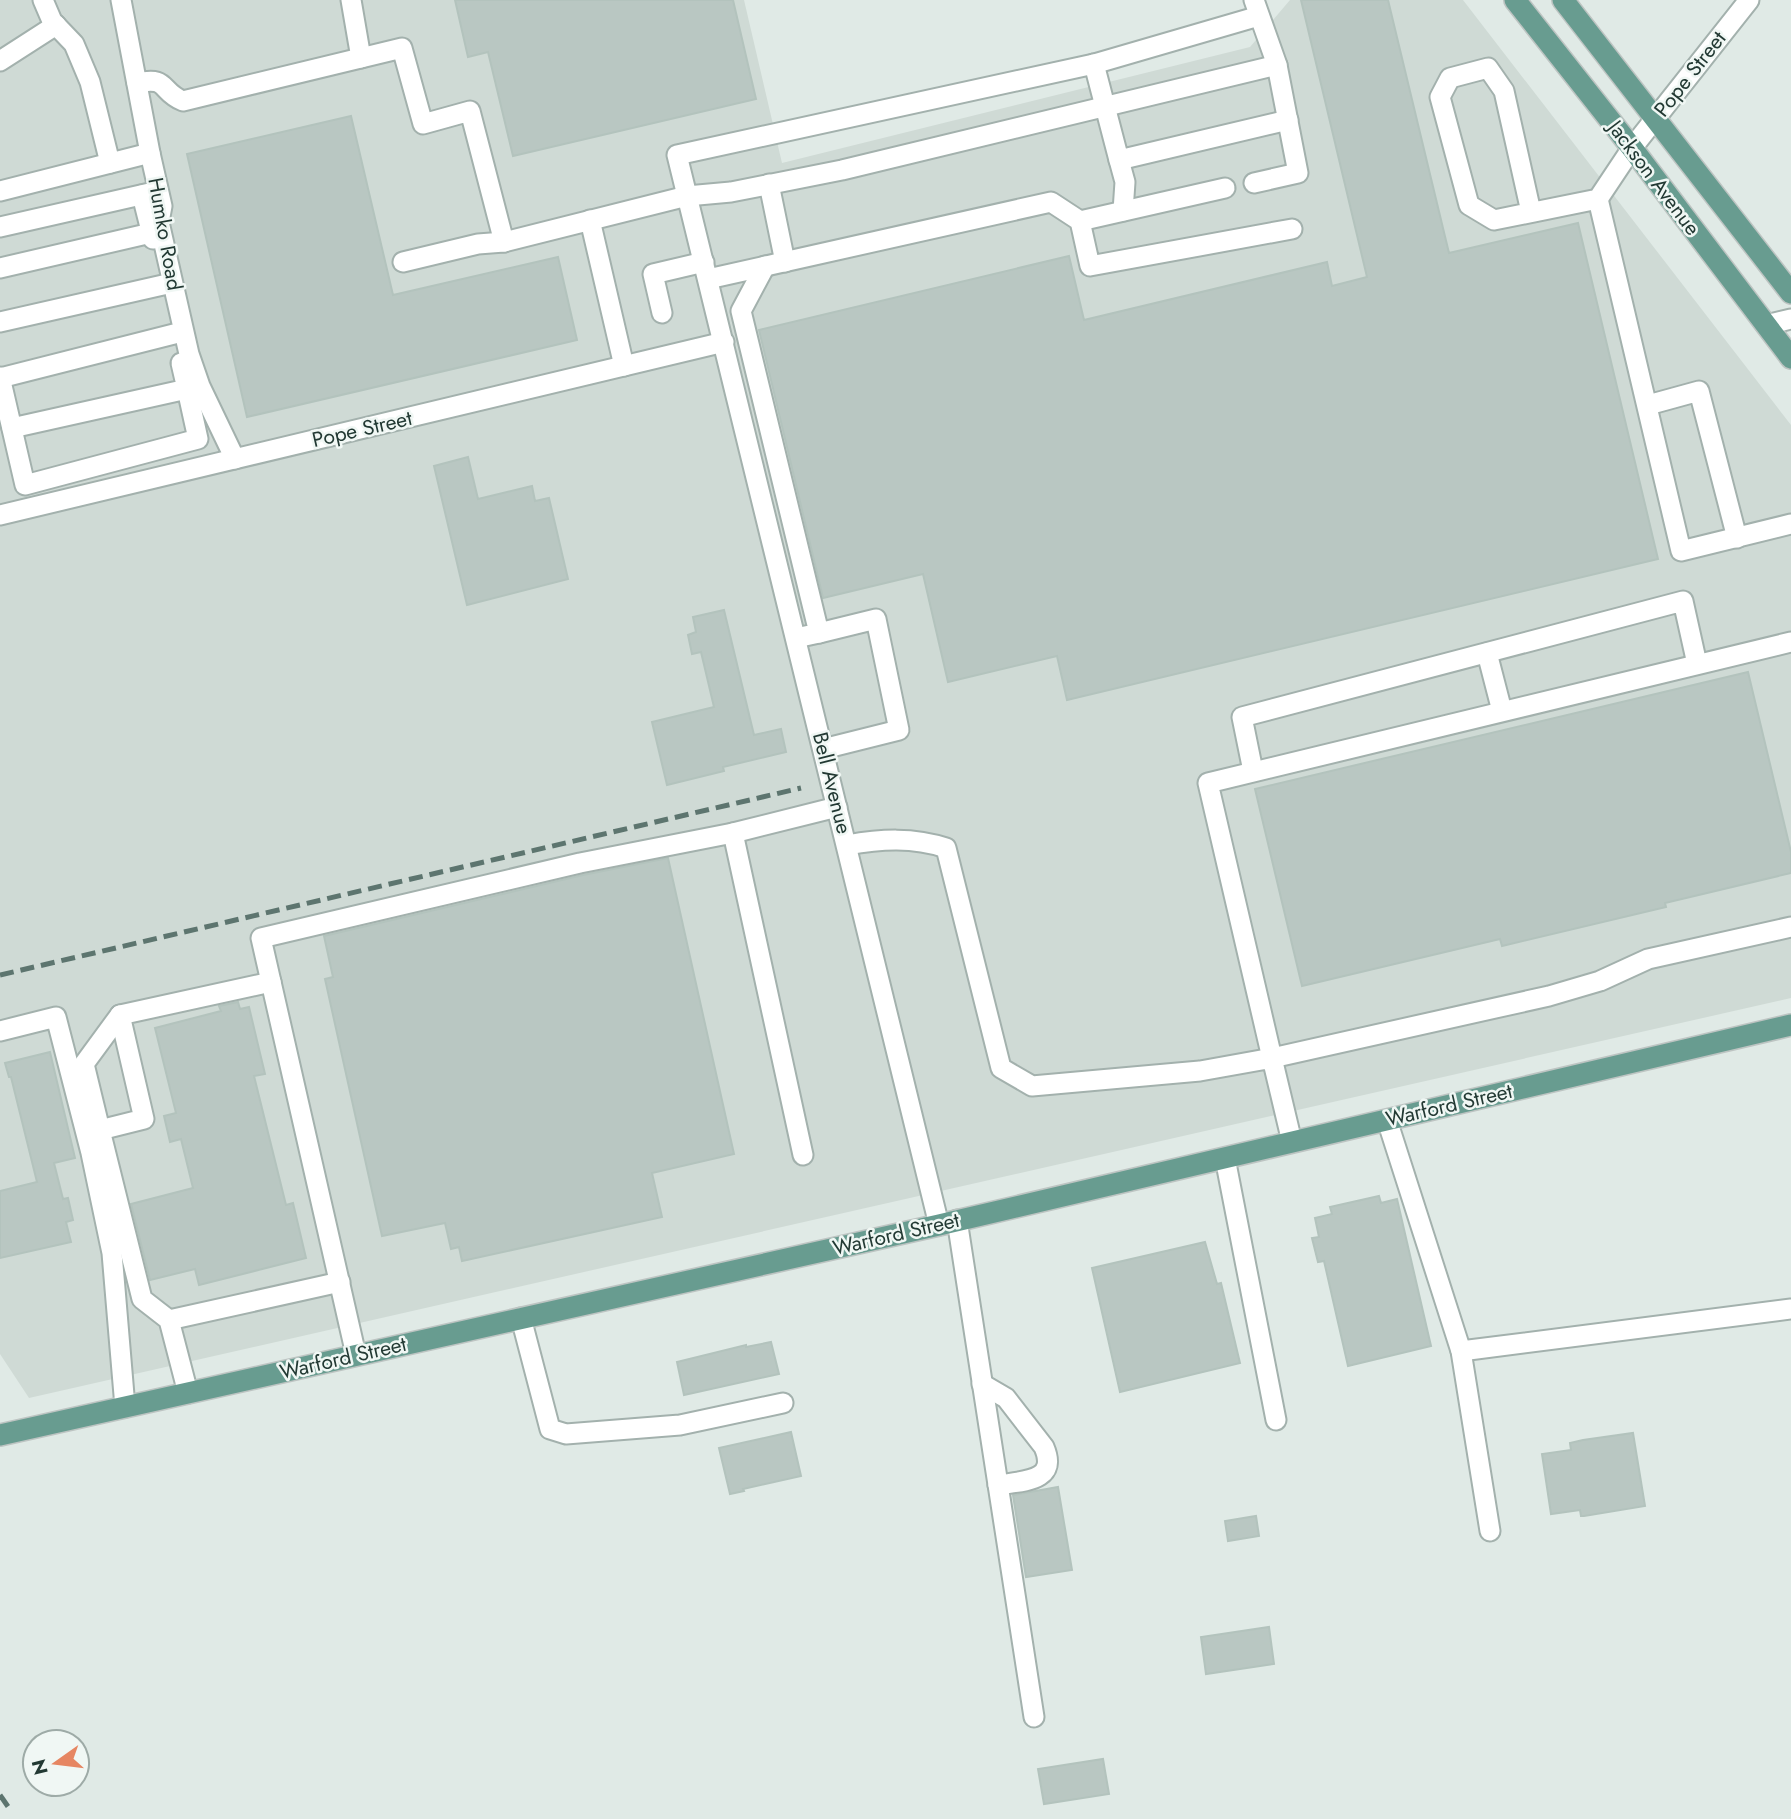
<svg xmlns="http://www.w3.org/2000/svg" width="1791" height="1819" font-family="Jost,sans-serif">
	<rect width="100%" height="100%" fill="#e0eae6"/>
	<polygon fill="#cfdad5" points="0,0 744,0 782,163 1250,47 1290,0 1463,0 1791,425 1791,998 29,1398 0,1354"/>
	<g fill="#b9c7c2" stroke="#b3c3bd" stroke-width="2">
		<polygon points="455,0 733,0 756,99 513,156 488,52 468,57"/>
		<polygon points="1301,0 1388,0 1449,253 1578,223 1658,559 1067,700 1057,656 948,682 923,574 823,598 759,330 1069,256 1084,320 1327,262 1332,286 1367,277"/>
		<polygon points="351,116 393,295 558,257 577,340 247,417 187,154"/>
		<polygon points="468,457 478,499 532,486 535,501 549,498 568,579 467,605 434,466"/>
		<polygon points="724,610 754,735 781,729 786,752 723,767 724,771 667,785 652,722 714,707 701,652 692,654 688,635 696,632 693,617"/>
		<polygon points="1748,672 1791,852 1791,873 1665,903 1666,907 1502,946 1500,939 1302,986 1255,789"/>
		<polygon points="668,858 734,1154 652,1173 662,1217 462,1261 459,1247 451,1249 445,1223 382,1236 325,979 333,977 324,936 583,875"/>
		<polygon points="238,1002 240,1009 249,1007 265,1074 254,1076 286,1205 293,1203 306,1258 199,1285 195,1269 150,1280 131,1204 193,1188 181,1139 170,1142 164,1116 176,1113 155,1028 221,1011 219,1006"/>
		<polygon points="50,1052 75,1158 54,1163 63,1199 68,1198 73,1220 66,1222 71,1242 0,1258 0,1191 37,1182 11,1077 9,1077 5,1063"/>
		<polygon points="1379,1196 1381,1203 1397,1199 1431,1346 1348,1366 1324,1261 1318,1262 1312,1238 1319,1237 1315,1218 1332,1214 1330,1207"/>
		<polygon points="1205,1242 1217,1284 1221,1283 1240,1363 1120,1392 1092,1268"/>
		<polygon points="771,1342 779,1374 684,1395 677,1362 746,1345 746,1347"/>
		<polygon points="791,1432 801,1476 743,1489 744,1491 730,1494 719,1448"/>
		<polygon points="1633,1433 1645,1506 1584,1516 1581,1516 1580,1510 1551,1514 1542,1454 1571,1450 1570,1443 1583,1440"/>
		<polygon points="1058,1487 1072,1570 1026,1577 1013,1495"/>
		<polygon points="1256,1516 1259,1536 1228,1541 1225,1521"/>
		<polygon points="1269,1627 1274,1664 1206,1674 1201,1637"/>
		<polygon points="1103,1759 1109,1794 1044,1804 1038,1769"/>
	</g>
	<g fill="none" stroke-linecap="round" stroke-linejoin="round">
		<g stroke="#a3b1ad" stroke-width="23">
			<g id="minor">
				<polyline points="43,0 52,21 74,44 90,82 110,163"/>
				<polyline points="121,0 150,153 162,206 159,222 189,354 200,386 235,459"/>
				<polyline points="351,0 361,58"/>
				<polyline points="0,61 56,25"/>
				<polyline points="1094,64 1119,160 1288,120"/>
				<path d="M 137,83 C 169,76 159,91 183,101 L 402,48 L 423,124 L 470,111 L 504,242"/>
				<polyline points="1119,160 1125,182 1123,211"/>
				<polyline points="1254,183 1298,173 1277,65 1254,0"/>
				<polyline points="769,184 785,262"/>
				<polyline points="0,191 150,153"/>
				<polyline points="142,195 153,239"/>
				<polyline points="1598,199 1681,551 1791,524"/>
				<polyline points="1531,212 1504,91 1488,68 1450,78 1440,97 1469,205 1494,220 1598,199 1632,148 1749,0"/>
				<polyline points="590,220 624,366"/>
				<polyline points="1080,221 1225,188"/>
				<polyline points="0,227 154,192"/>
				<polyline points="403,262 478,244 504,242 687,196 731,192 842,170 1277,65"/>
				<polyline points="765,266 741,311 819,633 796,638"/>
				<polyline points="0,268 151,233"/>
				<polyline points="708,279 1051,202 1080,221 1090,266 1292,229"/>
				<polyline points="662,313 653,274 704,262"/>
				<polyline points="0,322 163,285"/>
				<polyline points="1766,325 1791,319"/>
				<polyline points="0,377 25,485 198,439 187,389 199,386"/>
				<polyline points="0,378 174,334"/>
				<polyline points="1648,405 1699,391 1737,538"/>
				<polyline points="12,428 187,389 181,363"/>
				<polyline points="0,515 724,342"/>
				<polyline points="819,633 876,619 899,730 823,749"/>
				<polyline points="1791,642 1208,783 1272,1058 1549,996 1600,981 1648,959 1791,927"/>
				<polyline points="1487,653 1502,711"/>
				<polyline points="1253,771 1242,717 1683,601 1697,664"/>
				<path d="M 847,845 C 881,839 913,837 946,848 L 1001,1068 L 1032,1086 L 1200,1071 L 1272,1058 L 1292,1142"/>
				<polyline points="0,1031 56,1017 91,1153 112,1253 125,1407"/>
				<polyline points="1387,1120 1461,1351 1490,1531"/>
				<polyline points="100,1130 84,1064 120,1015"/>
				<polyline points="803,1155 733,833 837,807"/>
				<polyline points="1225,1158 1276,1420"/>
				<polyline points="957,1220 1034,1717"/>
				<polyline points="939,1225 677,155 1094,64 1259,16"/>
				<polyline points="521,1318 550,1429 566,1434 680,1425 783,1403"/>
				<polyline points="169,1320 340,1282"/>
				<polyline points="1461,1351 1791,1309"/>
				<polyline points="356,1355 261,938 580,863 733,833"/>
				<path d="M 982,1384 L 1006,1398 L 1044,1447 C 1059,1482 1022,1481 998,1485"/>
				<polyline points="188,1393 169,1320 142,1299 100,1130 144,1119 120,1015 271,982"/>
			</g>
		</g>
		<g stroke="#bdc4c2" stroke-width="24">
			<g id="major">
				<polyline points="1515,0 1632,148 1791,358"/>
				<polyline points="1563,0 1791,293"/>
				<polyline points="0,1435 939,1225 1791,1025"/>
			</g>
		</g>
		<use href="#minor" stroke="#fff" stroke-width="19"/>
		<use href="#major" stroke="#689c90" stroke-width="21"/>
		<g stroke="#5d756f" stroke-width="5" stroke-dasharray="14 7" stroke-linecap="butt">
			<polyline points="0,975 801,788"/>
			<polyline points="0,1795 11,1811"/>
		</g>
	</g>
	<g text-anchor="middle" stroke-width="5" stroke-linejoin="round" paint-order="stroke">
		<g font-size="21" fill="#223933" stroke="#f0f7f4">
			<text transform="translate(1690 74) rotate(-52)" y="7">Pope Street</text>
			<text transform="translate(1654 178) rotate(53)" y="7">Jackson Avenue</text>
			<text transform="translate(165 234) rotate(80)" y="7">Humko Road</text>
			<text transform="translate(362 429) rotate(-13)" y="7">Pope Street</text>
			<text transform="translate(832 783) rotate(76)" y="7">Bell Avenue</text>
			<text transform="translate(1449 1105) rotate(-13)" y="7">Warford Street</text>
			<text transform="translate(896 1234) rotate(-13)" y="7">Warford Street</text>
			<text transform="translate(343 1358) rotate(-13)" y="7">Warford Street</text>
		</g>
	</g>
	<g transform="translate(56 1763) rotate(256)"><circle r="33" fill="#f0f7f4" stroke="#9eaba7" stroke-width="2"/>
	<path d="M0-5L12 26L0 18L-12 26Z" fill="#e68662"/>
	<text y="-10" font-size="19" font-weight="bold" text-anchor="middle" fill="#223933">N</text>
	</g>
</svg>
